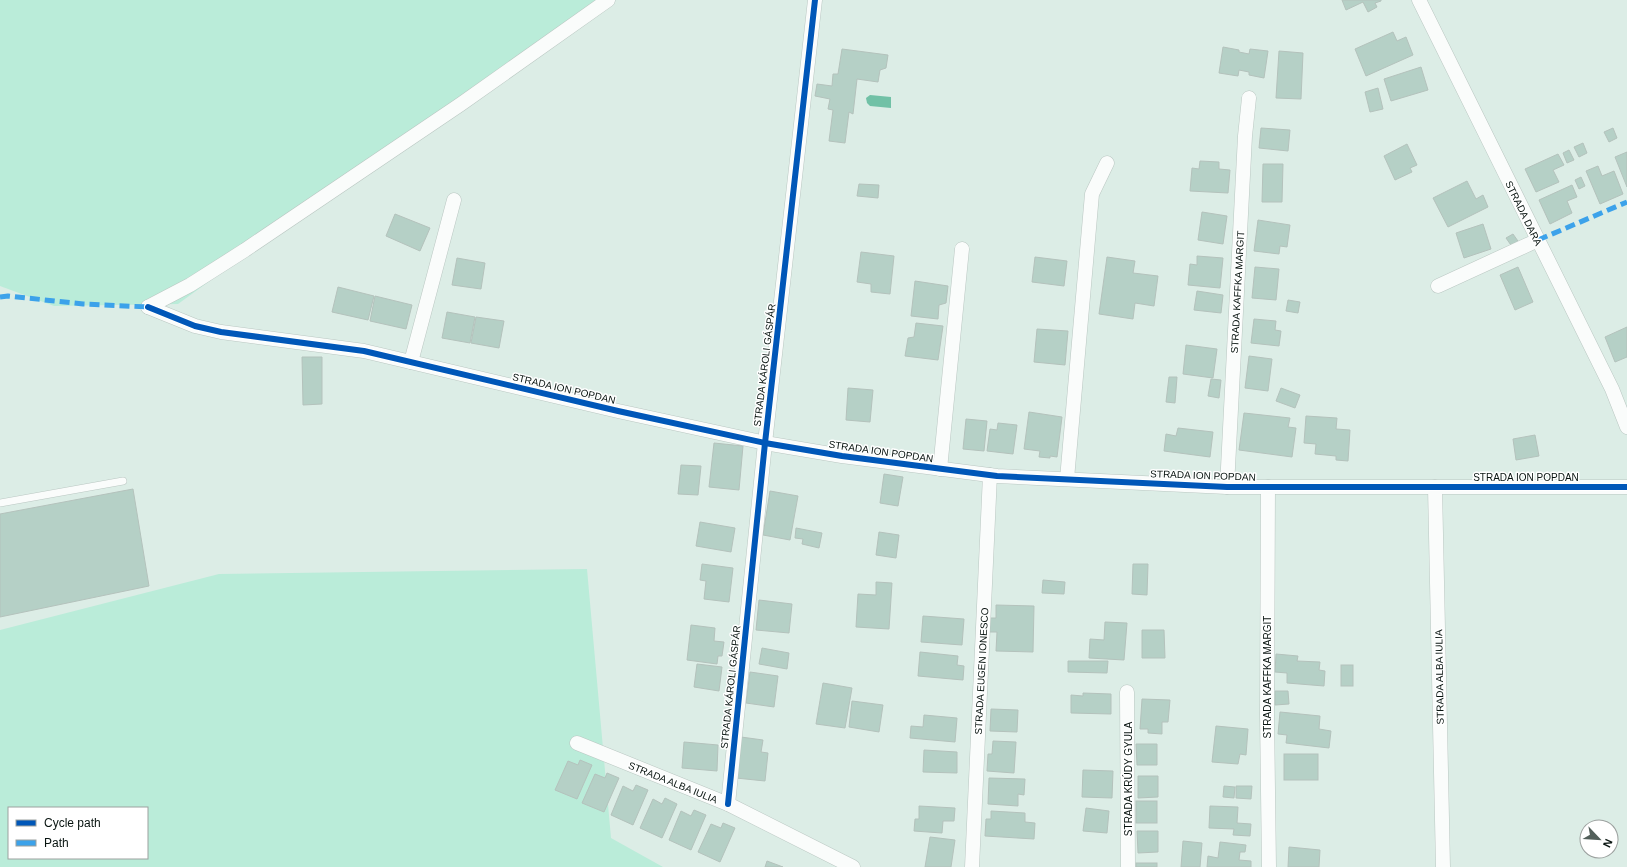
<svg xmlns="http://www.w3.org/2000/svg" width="1627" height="867" font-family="Arial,sans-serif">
	<rect width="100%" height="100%" fill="#dcede6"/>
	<g fill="#baecd9" fill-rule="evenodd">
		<polygon points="0,0 596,0 178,304 54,306 0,286"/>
		<path d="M 587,569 L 611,838 L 663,867 L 0,867 L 0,630 L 219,574 ZM 9,808 L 147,808 L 147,858 L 9,858 Z"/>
	</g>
	<polygon fill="#71c1a6" points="870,95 891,97 891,108 870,106 867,103 866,98"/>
	<g fill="#b5d0c6" stroke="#b4c2bc">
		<polygon points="1342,0 1381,0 1381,1 1375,3 1377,7 1368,12 1363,2 1346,10"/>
		<polygon points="1393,32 1397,41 1406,37 1413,55 1366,76 1355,49"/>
		<polygon points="1223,47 1239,50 1239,52 1249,54 1250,49 1268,51 1264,78 1249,75 1249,72 1239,70 1238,76 1219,73"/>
		<polygon points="842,49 888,55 886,68 880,70 878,82 857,79 853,114 849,112 845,143 829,141 833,110 828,109 830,99 815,96 817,84 832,86 833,74 838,74"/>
		<polygon points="1279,51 1303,53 1301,99 1276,98"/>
		<polygon points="1421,67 1428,90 1391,101 1384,79"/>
		<polygon points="1378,88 1383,109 1370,112 1365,92"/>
		<polygon points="1261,128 1290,130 1288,151 1259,148"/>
		<polygon points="1613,128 1617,138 1609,142 1604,132"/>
		<polygon points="1583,143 1587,153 1579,157 1574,147"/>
		<polygon points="1407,144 1417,165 1410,168 1412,172 1395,180 1384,156"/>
		<polygon points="1569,150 1574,160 1567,163 1563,153"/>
		<polygon points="1627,152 1627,187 1615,157"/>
		<polygon points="1558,154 1564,165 1553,170 1559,182 1536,192 1525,169"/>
		<polygon points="1200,161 1219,162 1219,169 1230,170 1228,193 1190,191 1192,168 1199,169"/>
		<polygon points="1263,164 1283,164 1282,202 1262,202"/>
		<polygon points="1598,166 1602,176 1614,171 1623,194 1600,204 1586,171"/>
		<polygon points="1581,177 1585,186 1579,189 1575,180"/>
		<polygon points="1467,181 1476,199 1483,195 1488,207 1448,227 1433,198"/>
		<polygon points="859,184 879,185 878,198 857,196"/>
		<polygon points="1572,185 1577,197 1567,201 1572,213 1550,224 1539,200"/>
		<polygon points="1202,212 1227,216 1223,244 1198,240"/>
		<polygon points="395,214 430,228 420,251 386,236"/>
		<polygon points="1258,220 1290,225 1287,247 1280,246 1279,254 1254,251"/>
		<polygon points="1483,224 1491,249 1464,258 1456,233"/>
		<polygon points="1513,234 1520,244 1513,248 1506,238"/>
		<polygon points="861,252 894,256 890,294 871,292 871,284 857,282"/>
		<polygon points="1197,256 1223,258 1220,288 1188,285 1190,264 1197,265"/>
		<polygon points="1035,257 1067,261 1064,286 1032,282"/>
		<polygon points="1107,257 1135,261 1133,273 1158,276 1154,306 1135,303 1133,319 1099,314"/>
		<polygon points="457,258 485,263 481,289 452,285"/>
		<polygon points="1255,267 1279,269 1276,300 1252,298"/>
		<polygon points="1518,267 1533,302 1515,310 1500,275"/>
		<polygon points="915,281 948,286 946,303 939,305 938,319 911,316"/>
		<polygon points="338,287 374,296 368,320 332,312"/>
		<polygon points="1197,291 1223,295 1221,313 1194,310"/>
		<polygon points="375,296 412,305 406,329 370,321"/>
		<polygon points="1288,300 1300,302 1298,313 1286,311"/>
		<polygon points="447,312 475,317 470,343 442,338"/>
		<polygon points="476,317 504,321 499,348 471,343"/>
		<polygon points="1254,319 1276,321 1275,330 1281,331 1279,346 1251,343"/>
		<polygon points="916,323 943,326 938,360 905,356 908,338 914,337"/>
		<polygon points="1627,327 1627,357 1615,362 1605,337"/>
		<polygon points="1037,329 1068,331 1065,365 1034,362"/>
		<polygon points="1186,345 1217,349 1213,378 1183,374"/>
		<polygon points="1249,356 1272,359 1268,391 1245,388"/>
		<polygon points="302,357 322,357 322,404 303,405"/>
		<polygon points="1169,377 1177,377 1175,403 1166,402"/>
		<polygon points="1211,379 1221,380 1219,398 1208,396"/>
		<polygon points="848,388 873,390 870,422 846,420"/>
		<polygon points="1281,388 1300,395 1295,408 1276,401"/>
		<polygon points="1029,412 1062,417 1057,457 1050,456 1050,458 1039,457 1040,451 1024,449"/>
		<polygon points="1244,413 1290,418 1288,427 1296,428 1292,457 1239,450"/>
		<polygon points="1306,416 1337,418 1336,429 1350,430 1348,461 1336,460 1336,456 1315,454 1316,444 1304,443"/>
		<polygon points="966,419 987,421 984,451 963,449"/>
		<polygon points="998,423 1017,425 1013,454 987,451 990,429 997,430"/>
		<polygon points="1178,428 1213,432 1210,457 1164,451 1166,434 1176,436"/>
		<polygon points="1535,435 1539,456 1516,460 1513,439"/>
		<polygon points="714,443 743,446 739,490 709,487"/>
		<polygon points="681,465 701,466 698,495 678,494"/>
		<polygon points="884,474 903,477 898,506 880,503"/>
		<polygon points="133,489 149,586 0,617 0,514"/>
		<polygon points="770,491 798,496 790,540 763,535"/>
		<polygon points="700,522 735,528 731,552 696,546"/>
		<polygon points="796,528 822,533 819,548 802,544 803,539 795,538"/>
		<polygon points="879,532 899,535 896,558 876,555"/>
		<polygon points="702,564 733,568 729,602 704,599 706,581 700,580"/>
		<polygon points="1133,564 1148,564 1147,595 1132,594"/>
		<polygon points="1043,580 1065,582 1064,594 1042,593"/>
		<polygon points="876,582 892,583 889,629 856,627 858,594 876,595"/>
		<polygon points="759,600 792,604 789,633 756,630"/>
		<polygon points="996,605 1034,606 1033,652 996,651 997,632 989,632 990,618 996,618"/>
		<polygon points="923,616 964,619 962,645 921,642"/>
		<polygon points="1105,622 1127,623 1124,660 1089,658 1090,639 1104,640"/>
		<polygon points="691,625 715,628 714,641 724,642 722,656 718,656 717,664 687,660"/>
		<polygon points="1142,630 1164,630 1165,658 1142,658"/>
		<polygon points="762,648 789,653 787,669 759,664"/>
		<polygon points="920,652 958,656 957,665 964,666 963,680 918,676"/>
		<polygon points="1276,654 1298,656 1297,661 1320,662 1319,670 1325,671 1324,686 1287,683 1287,673 1275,672"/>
		<polygon points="1068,661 1108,661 1107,673 1068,672"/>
		<polygon points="697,664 722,667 719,691 694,687"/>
		<rect x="1341" y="665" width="12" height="21"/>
		<polygon points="750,672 778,676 774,707 746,703"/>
		<polygon points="823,683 852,688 845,728 816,724"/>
		<polygon points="1275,691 1288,691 1289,704 1275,705"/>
		<polygon points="1083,693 1111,694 1111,714 1071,713 1071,695 1083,696"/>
		<polygon points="1142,699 1170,700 1168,722 1162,722 1162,734 1148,733 1148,729 1140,729"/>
		<polygon points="852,701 883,705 879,732 849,727"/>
		<polygon points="991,709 1018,710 1017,732 990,731"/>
		<polygon points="1280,712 1320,716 1319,729 1331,731 1329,748 1286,743 1287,735 1278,734"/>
		<polygon points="924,715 957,718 955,742 910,738 911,726 923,727"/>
		<polygon points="1216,726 1248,729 1246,755 1240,754 1238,764 1212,762"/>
		<polygon points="741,737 763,740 761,752 768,753 765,781 736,778"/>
		<polygon points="993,741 1016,742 1014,773 987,771 988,754 992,754"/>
		<polygon points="684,742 718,745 717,771 682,768"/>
		<polygon points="1136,744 1157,744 1157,765 1137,765"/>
		<polygon points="924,750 957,752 957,773 923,772"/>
		<rect x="1284" y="754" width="34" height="26"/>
		<polygon points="580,760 592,765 577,799 555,790 568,761 578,765"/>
		<polygon points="1083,770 1113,771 1112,798 1082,797"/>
		<polygon points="607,773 619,778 604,812 582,803 595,774 605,778"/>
		<polygon points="1138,776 1158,776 1158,797 1138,798"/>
		<polygon points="989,778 1025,779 1024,795 1018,794 1018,806 988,804"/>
		<polygon points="636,785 648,790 633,825 611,815 623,786 633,791"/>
		<polygon points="1224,786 1235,787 1234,798 1223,797"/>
		<polygon points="1236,786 1252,786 1251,799 1236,798"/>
		<polygon points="665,798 677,804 662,838 640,828 653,799 662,804"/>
		<rect x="1136" y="801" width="21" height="22"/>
		<polygon points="919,806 955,808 954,821 943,821 942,833 914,831 915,819 919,819"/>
		<polygon points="1210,806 1238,807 1237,823 1251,824 1250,836 1233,835 1234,829 1209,828"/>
		<polygon points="1086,808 1109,811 1107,833 1083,831"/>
		<polygon points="694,810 706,815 691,850 669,840 681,811 691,816"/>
		<polygon points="991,811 1025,813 1025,822 1035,823 1034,839 985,836 986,819 991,819"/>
		<polygon points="723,823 735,828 720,862 698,852 711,824 721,828"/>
		<polygon points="1137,831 1158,831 1158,852 1138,853"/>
		<polygon points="930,837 955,840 951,867 925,867"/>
		<polygon points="1183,841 1202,843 1200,867 1181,867"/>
		<polygon points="1220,842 1246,845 1245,852 1240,852 1239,860 1251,861 1251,867 1207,867 1208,856 1218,858"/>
		<polygon points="1289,847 1320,850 1319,867 1288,867"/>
		<polygon points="767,861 783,867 765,867"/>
		<rect x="1136" y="863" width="21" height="4"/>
	</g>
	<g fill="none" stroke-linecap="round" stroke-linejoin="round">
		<g stroke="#bac7c2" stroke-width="8">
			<polyline id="lane" points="0,503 123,481"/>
		</g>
		<g stroke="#bac7c2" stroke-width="15">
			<g id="street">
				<polyline points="1419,0 1612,389 1627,427"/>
				<polyline points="1438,286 1538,240"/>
				<polyline points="148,307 195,326 221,332 364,351 618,411 765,443 842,456 997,476 1227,487 1627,487"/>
				<polyline points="148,307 190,285 245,250 461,104 608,0"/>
				<polyline points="411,362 454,200"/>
				<polyline points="940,469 962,249"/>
				<polyline points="1067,479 1092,194 1107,163"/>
				<polyline points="1227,487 1245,136 1249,98"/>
				<polyline points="1268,487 1267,714 1269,867"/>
				<polyline points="1435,487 1443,867"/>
				<polyline points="1127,692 1128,867"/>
				<polyline points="577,743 728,804 853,867"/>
				<polyline points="728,804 765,443 815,0"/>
				<polyline points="972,867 990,475"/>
			</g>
		</g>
		<use href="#lane" stroke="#fafcfb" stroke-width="7"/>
		<use href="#street" stroke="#fafcfb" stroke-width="14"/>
		<g stroke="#3ca2ea" stroke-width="5" stroke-dasharray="10 5" stroke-linecap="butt">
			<polyline points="1538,240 1627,202"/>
			<polyline points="0,297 8,296 83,304 148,307"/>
		</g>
		<g stroke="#fff" stroke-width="8">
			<g id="cycleway">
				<polyline points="148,307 195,326 221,332 364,351 618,411 765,443 842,456 997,476 1227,487 1627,487"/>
				<polyline points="728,804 765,443 815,0"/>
			</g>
		</g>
		<use href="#cycleway" stroke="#0057b8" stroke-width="6"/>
	</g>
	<g text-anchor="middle" stroke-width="3" stroke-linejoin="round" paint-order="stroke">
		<g font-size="10" fill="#07130f" stroke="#fff">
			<text transform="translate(1524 213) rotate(64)" y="4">STRADA DARA</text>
			<text transform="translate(1237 292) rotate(-87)" y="4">STRADA KAFFKA MARGIT</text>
			<text transform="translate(764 365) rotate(-83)" y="4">STRADA KÁROLI GÁSPÁR</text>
			<text transform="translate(564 388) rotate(13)" y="4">STRADA ION POPDAN</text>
			<text transform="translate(881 451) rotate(8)" y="4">STRADA ION POPDAN</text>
			<text transform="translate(1203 475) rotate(2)" y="4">STRADA ION POPDAN</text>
			<text x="1526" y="481">STRADA ION POPDAN</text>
			<text transform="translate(981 671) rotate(-87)" y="4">STRADA EUGEN IONESCO</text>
			<text transform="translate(1267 677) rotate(-90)" y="4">STRADA KAFFKA MARGIT</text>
			<text transform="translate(1439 677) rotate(-91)" y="4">STRADA ALBA IULIA</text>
			<text transform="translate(730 687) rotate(-84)" y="4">STRADA KÁROLI GÁSPÁR</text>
			<text transform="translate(1128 779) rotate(-90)" y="4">STRADA KRÚDY GYULA</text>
			<text transform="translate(673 782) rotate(22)" y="4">STRADA ALBA IULIA</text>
		</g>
	</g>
	<rect x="8" y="807" width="140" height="52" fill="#ffffff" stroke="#9ca19f"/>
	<rect x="16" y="820" width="20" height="6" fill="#0057b8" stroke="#9ca19f"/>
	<text x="44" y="827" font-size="12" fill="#07130f">Cycle path</text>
	<rect x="16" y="840" width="20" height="6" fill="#3ca2ea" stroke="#9ca19f"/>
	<text x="44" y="847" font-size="12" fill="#07130f">Path</text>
	<g transform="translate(1599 839) rotate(115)"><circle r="19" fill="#ffffff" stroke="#9ca19f"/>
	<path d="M0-3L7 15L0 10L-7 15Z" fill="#525f5a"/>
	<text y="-6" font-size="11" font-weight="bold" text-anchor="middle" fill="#07130f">N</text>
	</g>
</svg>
